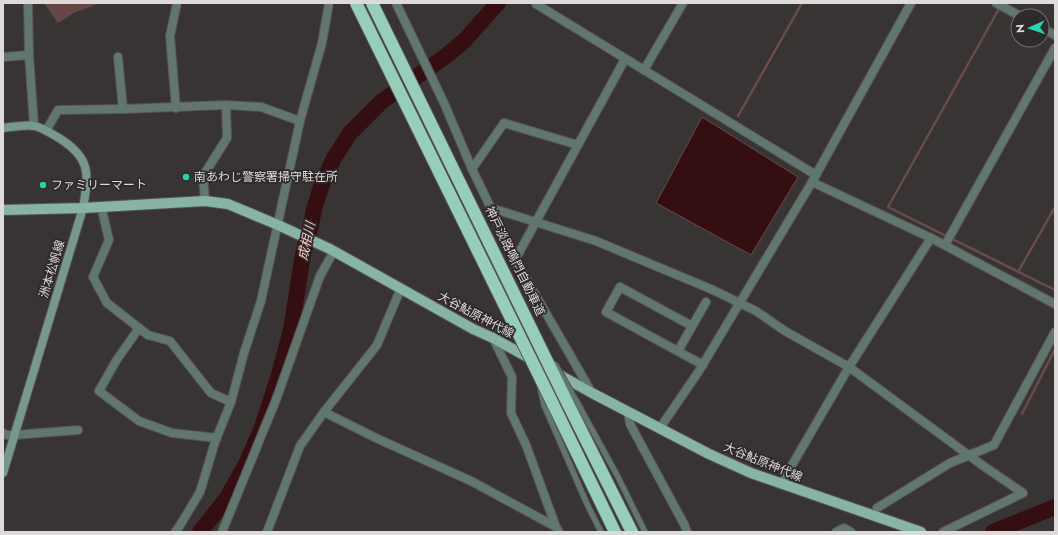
<svg xmlns="http://www.w3.org/2000/svg" width="1058" height="535" font-family="Jost,'Noto Sans JP',sans-serif">
	<rect width="100%" height="100%" fill="#393434"/>
	<polygon fill="#654746" points="44,3 101,3 74,13 58,23"/>
	<polygon fill="#350e11" stroke="#684b4d" points="702,117 798,177 751,255 656,203"/>
	<g fill="none" stroke-linecap="round" stroke-linejoin="round">
		<g stroke="#684b4d" stroke-width="2.5">
			<polyline points="1000,7 888,207 1055,290"/>
			<polyline points="738,116 802,3"/>
			<polyline points="1018,272 1055,207"/>
			<polyline points="1022,414 1055,349"/>
		</g>
		<g stroke="#350e11" stroke-width="16">
			<polyline points="200,532 227,498 246,464 261,430 278,378 291,330 303,254 311,225 314,209 322,184 334,158 350,133 381,102 446,56 464,41 498,3"/>
			<polyline points="993,532 1055,507"/>
		</g>
		<g stroke="#575252" stroke-width="7">
			<g id="lane">
				<polyline points="540,387 544,405 587,504 601,532"/>
				<polyline points="577,402 618,477 645,532"/>
			</g>
		</g>
		<g stroke="#575252" stroke-width="10">
			<g id="street">
				<polyline points="28,3 29,55 34,126"/>
				<polyline points="396,3 444,103 472,169 520,268 592,393"/>
				<polyline points="996,3 1020,16"/>
				<polyline points="536,4 816,175"/>
				<polyline points="1042,28 1055,35"/>
				<polyline points="3,57 29,55"/>
				<polyline points="118,57 123,109 226,105 261,107 300,121"/>
				<polyline points="644,70 683,3"/>
				<polyline points="176,108 170,36 177,3"/>
				<polyline points="46,131 58,110 123,109"/>
				<polyline points="472,169 504,123 578,145"/>
				<polyline points="812,182 931,238 1055,304"/>
				<polyline points="205,201 203,176 227,138 226,105"/>
				<polyline points="101,206 109,240 93,277 107,303 148,335 170,341 211,393 231,402"/>
				<polyline points="491,208 596,241 713,290 756,311 785,331 849,367 982,465 1023,493 943,532"/>
				<polyline points="945,245 1055,48"/>
				<polyline points="515,260 625,59"/>
				<polyline points="692,326 620,287 606,312 703,365"/>
				<polyline points="139,328 116,361 99,391 139,421 172,433 217,438"/>
				<polyline points="493,338 512,377 511,413 526,445 556,527 559,532"/>
				<polyline points="678,351 706,302"/>
				<polyline points="324,412 376,438 471,481 556,527"/>
				<polyline points="628,412 630,424 685,526 687,532"/>
				<polyline points="660,428 699,371 812,182 911,3"/>
				<polyline points="3,433 7,435 14,435 78,430"/>
				<polyline points="781,484 849,367 931,238"/>
				<polyline points="877,508 950,463 994,445 1055,332"/>
				<polyline points="175,532 179,527 200,492 215,442 231,402 244,353 261,301 300,121 322,43 329,3"/>
				<polyline points="222,532 276,400 320,276 334,251"/>
				<polyline points="267,532 300,446 324,412 377,345 401,288"/>
				<polyline points="836,532 844,528 851,532"/>
			</g>
		</g>
		<g stroke="#575252" stroke-width="10">
			<path id="secondary" d="M 3,128 C 12,127 26,124 34,126 C 42,127 52,134 59,138 C 91,158 89,174 83,208 L 3,473"/>
		</g>
		<g stroke="#575252" stroke-width="12">
			<polyline id="primary" points="3,210 83,208 205,201 228,204 278,225 330,249 473,329 493,338 592,393 709,454 751,473 921,532"/>
		</g>
		<g stroke="#575252" stroke-width="14">
			<g id="highway">
				<polyline points="553,404 615,532"/>
				<polyline points="568,404 632,532"/>
			</g>
		</g>
		<use href="#lane" stroke="#60766e" stroke-width="5"/>
		<use href="#street" stroke="#60766e" stroke-width="8"/>
		<use href="#secondary" stroke="#77998d" stroke-width="8"/>
		<use href="#primary" stroke="#87b4a5" stroke-width="10"/>
		<use href="#highway" stroke="#97cdbb" stroke-width="12"/>
		<g stroke="#575252" stroke-width="7" stroke-linecap="butt">
			<polyline id="lane-bridge" points="555,364 577,402"/>
		</g>
		<g stroke="#575252" stroke-width="14" stroke-linecap="butt">
			<g id="highway-bridge">
				<polyline points="356,3 553,404"/>
				<polyline points="372,3 568,404"/>
			</g>
		</g>
		<use href="#lane-bridge" stroke="#60766e" stroke-width="5"/>
		<use href="#highway-bridge" stroke="#97cdbb" stroke-width="12"/>
	</g>
	<g fill="#27d5ad" stroke="#2f2a2a" stroke-width="1.5">
		<circle cx="186" cy="177" r="4"/>
		<circle cx="43" cy="185" r="4"/>
	</g>
	<g text-anchor="middle" stroke-width="3.5" stroke-linejoin="round" paint-order="stroke">
		<g font-size="12" fill="#dedada" stroke="#2f2a2a" text-anchor="start">
			<text x="194" y="181">南あわじ警察署掃守駐在所</text>
			<text x="51" y="189">ファミリーマート</text>
		</g>
		<g font-size="12" fill="#dedada" stroke="#2f2a2a">
			<text transform="translate(515 261) rotate(64)" y="4">神戸淡路鳴門自動車道</text>
			<text transform="translate(52 269) rotate(-73)" y="4">洲本松帆線</text>
			<text transform="translate(476 315) rotate(28)" y="4">大谷鮎原神代線</text>
			<text transform="translate(763 462) rotate(22)" y="4">大谷鮎原神代線</text>
		</g>
		<g font-size="13" font-style="italic" fill="#fcccca" stroke="#2f2a2a">
			<text transform="translate(306 241) rotate(-78)" y="5">成相川</text>
		</g>
	</g>
	<rect width="1058" height="535" fill="none" stroke="#dedada" stroke-width="8"/>
	<g transform="translate(1030 28) rotate(267)"><circle r="19" fill="#2f2a2a" stroke="#757070"/>
	<path d="M0-3L7 15L0 10L-7 15Z" fill="#27d5ad"/>
	<text y="-6" font-size="11" font-weight="bold" text-anchor="middle" fill="#dedada">N</text>
	</g>
</svg>
